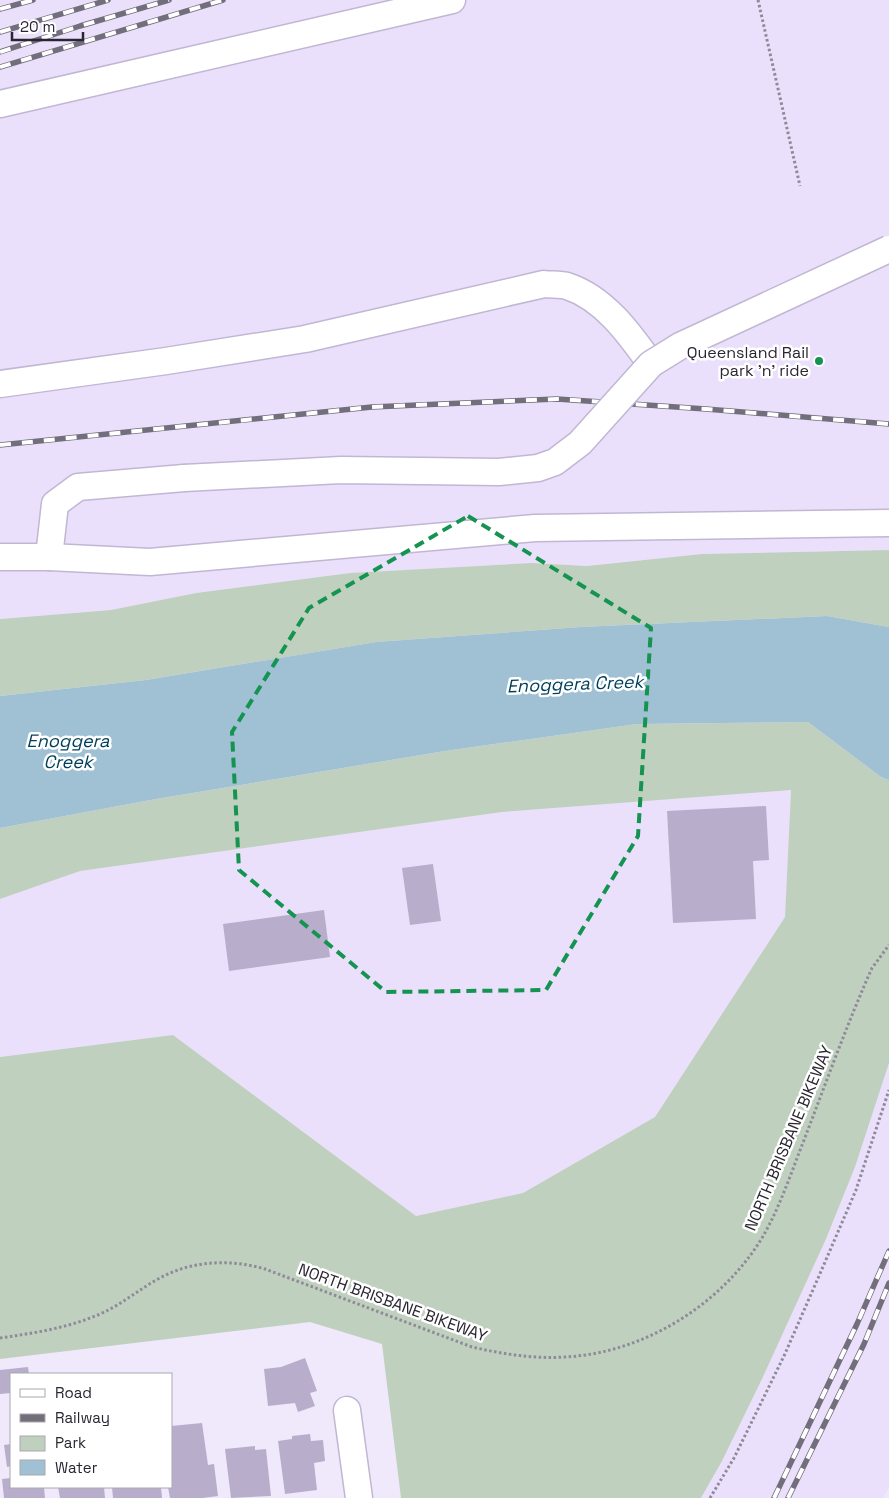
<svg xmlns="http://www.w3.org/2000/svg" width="889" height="1498" font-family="'Space Grotesk',sans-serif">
	<rect width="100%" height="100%" fill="#efe9fb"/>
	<g fill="#eae0fc">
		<polygon points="0,0 889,0 889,550 702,554 587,566 531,563 350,573 196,593 111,610 0,619"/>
		<polygon points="791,789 785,917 655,1117 523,1193 416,1216 173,1035 0,1057 0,899 79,871 502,812"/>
		<polygon points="889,1063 889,1487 883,1498 701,1498 722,1461 762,1379 826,1239 855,1167"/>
	</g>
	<g fill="#c0d0be">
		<polygon points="889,550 889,627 827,616 581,627 376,642 146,680 0,696 0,619 111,610 196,593 350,573 531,563 587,566 702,554"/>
		<polygon points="808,722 881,777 889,780 889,1063 855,1167 826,1239 762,1379 722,1461 701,1498 401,1498 382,1344 310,1322 0,1359 0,1057 173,1035 416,1216 523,1193 655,1117 785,917 791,790 502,812 80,871 0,899 0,828 156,799 445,751 637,724"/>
	</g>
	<polygon fill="#a0c0d4" points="827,616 889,627 889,780 881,777 808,722 637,724 445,751 156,799 0,828 0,696 146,680 376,642 581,627"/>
	<g fill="#b8aecc">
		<polygon points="766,806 769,860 753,861 756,919 673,923 667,811"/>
		<polygon points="433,864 441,921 410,925 402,868"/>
		<polygon points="324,910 330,957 229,971 223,924"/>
		<polygon points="305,1358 317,1391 310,1393 315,1406 298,1412 295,1403 268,1406 264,1369 281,1367"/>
		<polygon points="28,1367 29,1374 11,1374 11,1393 0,1394 0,1370"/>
		<polygon points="202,1423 208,1465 214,1464 218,1496 203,1498 170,1498 168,1487 171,1487 171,1426"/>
		<polygon points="310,1434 311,1441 323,1440 325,1461 314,1463 317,1490 285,1494 278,1441 292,1439 292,1436"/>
		<polygon points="11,1444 11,1466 7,1467 4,1445"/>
		<polygon points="255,1446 255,1450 266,1449 271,1496 231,1498 225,1449"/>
		<polygon points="11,1478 11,1487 44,1487 45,1498 4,1498 2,1479"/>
		<polygon points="58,1487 104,1487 105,1498 60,1498"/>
		<polygon points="112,1487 161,1487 162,1498 113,1498"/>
	</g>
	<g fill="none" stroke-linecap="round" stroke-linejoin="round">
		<g stroke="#c1b7d3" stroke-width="29">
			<g id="minor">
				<polyline points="0,104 452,0"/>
				<path d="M 0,384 L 166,361 L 305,339 L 544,284 C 551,285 560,284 567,286 C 604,298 629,333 651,364"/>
				<polyline points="0,557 49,557 55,504 78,487 184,478"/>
				<polyline points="49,557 150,562 535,528 889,523"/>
				<polyline points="347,1410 359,1498"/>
			</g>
		</g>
		<g stroke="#8f8a99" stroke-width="3" stroke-dasharray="2.5 2.5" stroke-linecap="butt">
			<polyline points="758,0 800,186"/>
			<path d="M 0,1338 C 34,1333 68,1328 100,1314 C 121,1305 138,1290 158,1279 C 192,1260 230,1259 265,1269 L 472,1347 C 503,1354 533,1359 565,1357 C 644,1353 721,1305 762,1238 C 780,1207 791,1173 804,1140 C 826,1083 847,1024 872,968 L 889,945"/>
			<polyline points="710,1498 734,1458 784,1356 819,1276 856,1190 889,1090"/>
		</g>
		<use href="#minor" stroke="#fff" stroke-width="26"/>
		<g stroke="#736e7b" stroke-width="5.5">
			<g id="rail">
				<polyline points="0,9 33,0"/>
				<polyline points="0,32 108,0"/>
				<polyline points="0,52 80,26 169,0"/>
				<polyline points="0,67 223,0"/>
				<polyline points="0,445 372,407 557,399 706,409 889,424"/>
				<polyline points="774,1498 857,1324 889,1251"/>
				<polyline points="788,1498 864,1344 889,1283"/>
			</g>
		</g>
		<use href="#rail" stroke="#fff" stroke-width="4" stroke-dasharray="11" stroke-linecap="butt"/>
		<g stroke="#c1b7d3" stroke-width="29" stroke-linecap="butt">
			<polyline id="minor-bridge" points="184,478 341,470 499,472 538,468 555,462 580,443 651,364 680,346 889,249"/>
		</g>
		<use href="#minor-bridge" stroke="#fff" stroke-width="26"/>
	</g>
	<path fill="none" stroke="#159451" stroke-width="4" stroke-dasharray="10 6" stroke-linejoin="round" d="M 468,516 L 651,628 L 638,836 L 546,990 L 386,992 L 239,870 L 232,732 L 309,608 Z"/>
	<circle fill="#159451" stroke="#fff" stroke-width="2" cx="819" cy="361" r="5"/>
	<g text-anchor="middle" stroke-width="5" stroke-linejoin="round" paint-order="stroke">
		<g font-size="16" fill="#2a2631" stroke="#fff" text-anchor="end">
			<text x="809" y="358">Queensland Rail<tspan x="809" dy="18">park 'n' ride</tspan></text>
		</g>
		<g font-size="16" fill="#2a2631" stroke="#fff">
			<text transform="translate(788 1138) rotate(-67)" y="6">NORTH BRISBANE BIKEWAY</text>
			<text transform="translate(393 1302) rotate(20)" y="6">NORTH BRISBANE BIKEWAY</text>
		</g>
		<g font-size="18" font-style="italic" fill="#00405c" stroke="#fff">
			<text transform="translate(575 684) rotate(-2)" y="6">Enoggera Creek</text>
			<text x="68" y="747">Enoggera<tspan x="68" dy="21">Creek</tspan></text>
		</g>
	</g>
	<rect x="10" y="1373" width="162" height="115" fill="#ffffff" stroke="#aaa8ad"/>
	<rect x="20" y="1389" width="25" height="8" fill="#ffffff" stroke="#aaa8ad"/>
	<text x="55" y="1398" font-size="15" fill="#2a2631">Road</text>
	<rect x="20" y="1414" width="25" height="8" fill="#736e7b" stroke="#aaa8ad"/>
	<text x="55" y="1423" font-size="15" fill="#2a2631">Railway</text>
	<rect x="20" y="1436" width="25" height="15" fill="#c0d0be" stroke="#aaa8ad"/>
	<text x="55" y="1448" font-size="15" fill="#2a2631">Park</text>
	<rect x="20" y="1460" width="25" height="15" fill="#a0c0d4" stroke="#aaa8ad"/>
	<text x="55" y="1473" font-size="15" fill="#2a2631">Water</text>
	<path d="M12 32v8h71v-8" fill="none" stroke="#2a2631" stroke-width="2.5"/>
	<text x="20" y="32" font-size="15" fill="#2a2631" stroke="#ffffff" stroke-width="4" paint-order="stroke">20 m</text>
</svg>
